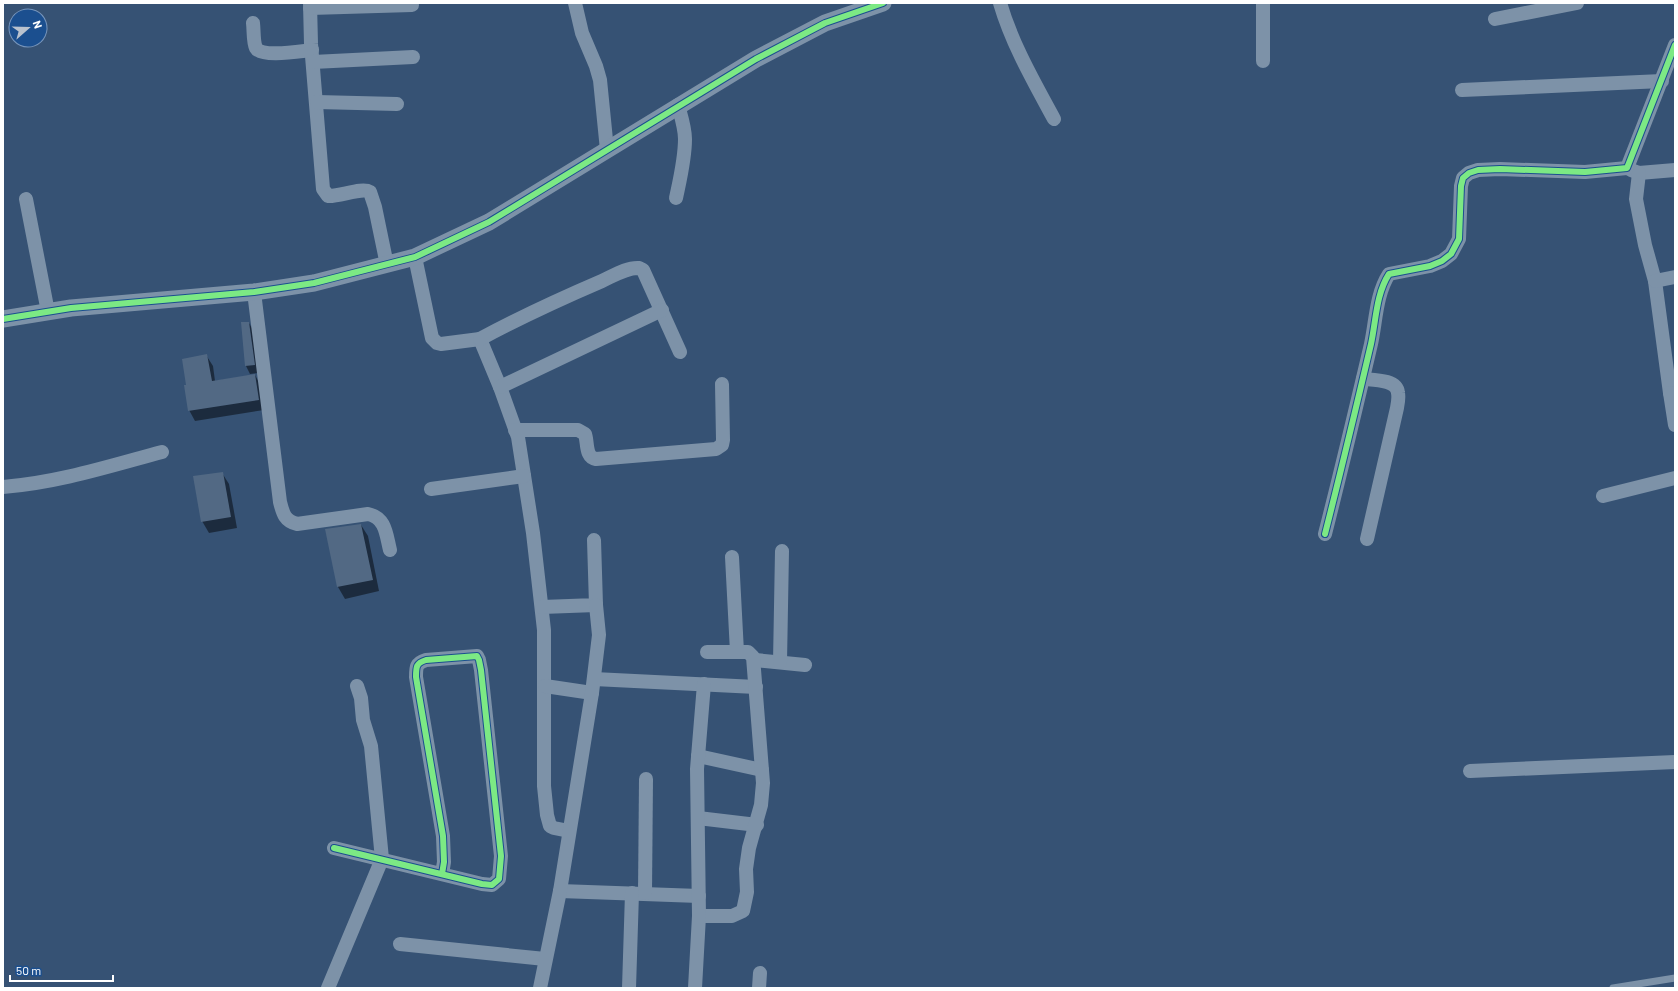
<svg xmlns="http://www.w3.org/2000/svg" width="1678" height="991" font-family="Barlow,sans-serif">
	<rect width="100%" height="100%" fill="#365274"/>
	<g fill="#0007">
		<polygon points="249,323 253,330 258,373 250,374 246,366"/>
		<polygon points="206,355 213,366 215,381 255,375 261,386 264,410 195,421 189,410 187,386"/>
		<polygon points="222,473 229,484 237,528 209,533 202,521"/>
		<polygon points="361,525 368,536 379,591 345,599 338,587 326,530"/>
	</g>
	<g fill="#526984">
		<polygon points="241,322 249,322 255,365 245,366"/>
		<polygon points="207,354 212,381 255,374 259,400 188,411 184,385 186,385 182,359"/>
		<polygon points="223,472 231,517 201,522 193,476"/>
		<polygon points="361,524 373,580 337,587 325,529"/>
	</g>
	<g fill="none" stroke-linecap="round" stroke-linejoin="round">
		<polyline stroke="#7d92a8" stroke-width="7" points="1613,988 1675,978"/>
		<g stroke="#7d92a8" stroke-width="14">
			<path d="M 310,3 L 311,44 L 323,189 L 328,196 C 339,197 362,187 370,192 L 375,207 L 387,265"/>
			<polyline points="575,3 582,33 596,66 600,80 607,150"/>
			<path d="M 1000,3 C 1012,44 1034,82 1054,119"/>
			<polyline points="310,8 412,5"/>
			<polyline points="1495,19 1577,3"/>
			<path d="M 253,23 C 254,31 253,42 256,48 C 261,58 301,51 312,50"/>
			<polyline points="1263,61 1263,3"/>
			<polyline points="313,62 413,57"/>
			<polyline points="1462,90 1662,81"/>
			<polyline points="317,102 397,104"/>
			<polyline points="1631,170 1639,173 1675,170"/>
			<polyline points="1639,173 1636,199 1645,245 1655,281 1670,393 1675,392"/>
			<path d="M 676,198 C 680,179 685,159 685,139 C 685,128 681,116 678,105"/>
			<polyline points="26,199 48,312"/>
			<polyline points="415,257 432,338 437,343 441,344 480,339 500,387 518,437 533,533 544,630 544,786 547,815 550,826 554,828 569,831"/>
			<polyline points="1655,281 1675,277"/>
			<path d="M 254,292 L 280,502 C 283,514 285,521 297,524 L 368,514 C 386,518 386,534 390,550"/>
			<path d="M 480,339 C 519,318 560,299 602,281 C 613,276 627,267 639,268 L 643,270 L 680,352"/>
			<path d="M 1363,379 C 1373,380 1397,379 1398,393 C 1399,398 1398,403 1397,408 L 1367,539"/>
			<polyline points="500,387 662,310"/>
			<polyline points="1670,393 1675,425"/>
			<path d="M 515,430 L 578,430 L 585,434 C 588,443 585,457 596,459 L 716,449 L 722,445 L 723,440 L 722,384"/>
			<path d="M 3,487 C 57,483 110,466 162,452"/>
			<polyline points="431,489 524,476"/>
			<polyline points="1603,496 1675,478"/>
			<path d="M 1325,534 C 1341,471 1356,408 1371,344 C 1376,321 1376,294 1389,274 L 1430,266 L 1442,261 L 1451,254 L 1459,239 L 1461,186 L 1463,178 L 1469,173 L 1478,170 L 1500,169 L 1585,172 L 1627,168 L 1675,45"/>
			<polyline points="732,557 737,652"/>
			<polyline points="542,607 596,605 594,540"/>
			<polyline points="755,660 805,665"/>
			<polyline points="780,662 782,551"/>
			<polyline points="594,679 756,687"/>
			<polyline points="545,686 592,693"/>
			<polyline points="698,756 762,770"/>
			<polyline points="1470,771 1675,762"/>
			<polyline points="698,818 757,825"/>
			<path d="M 334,848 L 482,884 L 492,885 L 499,879 L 501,856 L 481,670 L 479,660 L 477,656 L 426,660 C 416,663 416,667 416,677 L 443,836 L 444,862 L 442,874"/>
			<polyline points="560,891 699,896"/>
			<polyline points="645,893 646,779"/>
			<polyline points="699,916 732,916 743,911 747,892 746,869 749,848 761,805 763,783 753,657 748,652 707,652"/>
			<polyline points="400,944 545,959"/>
			<polyline points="328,988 382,859 371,746 363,720 361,698 357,686"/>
			<polyline points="540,988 560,891 592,693 599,635 596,605"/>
			<polyline points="629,988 632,893"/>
			<polyline points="695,988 699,916 697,769 704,684"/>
			<polyline points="759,988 760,973"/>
		</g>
		<polyline stroke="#7d92a8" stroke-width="17" points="3,319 71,308 254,292 314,283 415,257 489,222 756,59 825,23 883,3"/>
		<g stroke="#1b4f8f" stroke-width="8">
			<g id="cycleway">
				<polyline points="3,319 71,308 254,292 314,283 415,257 489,222 756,59 825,23 883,3"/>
				<path d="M 1325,534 C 1341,471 1356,408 1371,344 C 1376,321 1376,294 1389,274 L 1430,266 L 1442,261 L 1451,254 L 1459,239 L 1461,186 L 1463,178 L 1469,173 L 1478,170 L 1500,169 L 1585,172 L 1627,168 L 1675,45"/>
				<path d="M 334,848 L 482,884 L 492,885 L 499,879 L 501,856 L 481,670 L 479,660 L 477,656 L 426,660 C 416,663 416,667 416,677 L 443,836 L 444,862 L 442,874"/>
			</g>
		</g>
		<use href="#cycleway" stroke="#7ce984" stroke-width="6"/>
	</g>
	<rect width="1678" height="991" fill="none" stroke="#ffffff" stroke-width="8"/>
	<g transform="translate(28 28) rotate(70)"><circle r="19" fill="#1b4f8f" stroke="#7695bc"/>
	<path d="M0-3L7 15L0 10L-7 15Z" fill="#b9c2ce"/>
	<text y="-6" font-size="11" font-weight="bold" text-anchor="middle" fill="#ffffff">N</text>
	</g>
	<path d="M10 975v6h103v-6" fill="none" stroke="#ffffff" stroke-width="2"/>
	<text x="16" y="975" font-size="12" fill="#ffffff" stroke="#1b4f8f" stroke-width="3" paint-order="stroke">50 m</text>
</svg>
